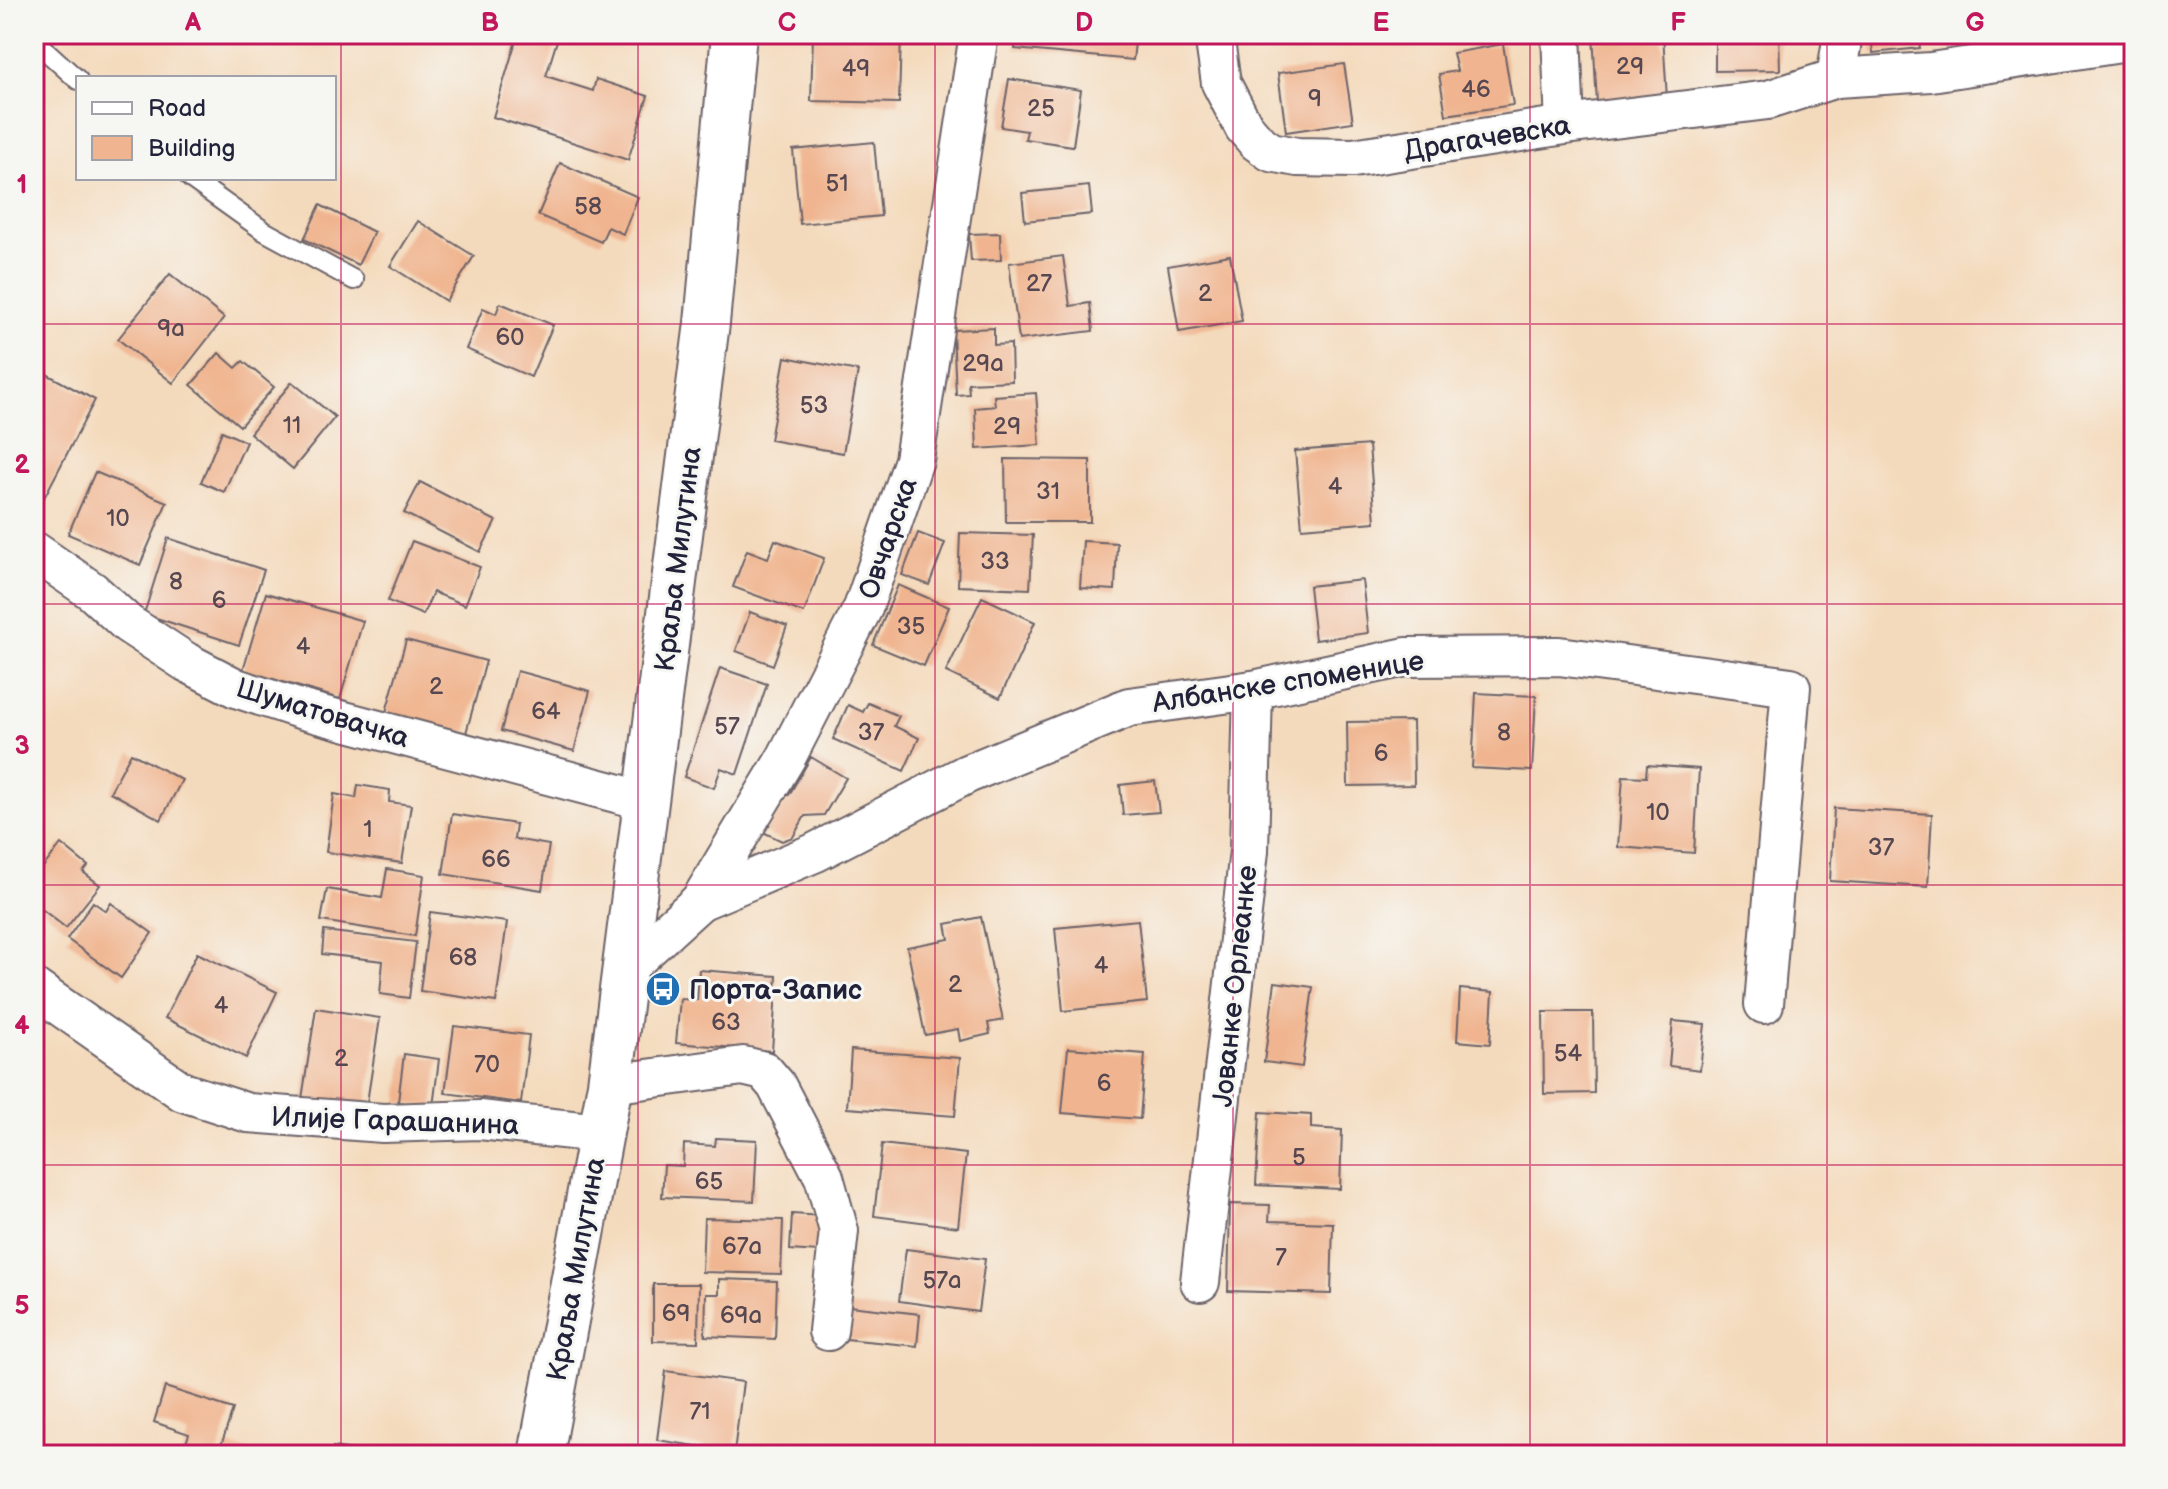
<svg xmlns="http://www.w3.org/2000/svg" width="2168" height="1489" font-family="'Balsamiq Sans',sans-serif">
	<rect width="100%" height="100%" fill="#f6f6f2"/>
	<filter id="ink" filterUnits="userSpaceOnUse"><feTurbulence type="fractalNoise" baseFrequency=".0125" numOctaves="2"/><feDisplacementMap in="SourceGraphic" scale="16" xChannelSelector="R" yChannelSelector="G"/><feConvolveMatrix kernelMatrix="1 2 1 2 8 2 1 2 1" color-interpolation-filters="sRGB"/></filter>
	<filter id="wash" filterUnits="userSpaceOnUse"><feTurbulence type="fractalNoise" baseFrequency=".006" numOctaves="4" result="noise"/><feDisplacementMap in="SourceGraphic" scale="32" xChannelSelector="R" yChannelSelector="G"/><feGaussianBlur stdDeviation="1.8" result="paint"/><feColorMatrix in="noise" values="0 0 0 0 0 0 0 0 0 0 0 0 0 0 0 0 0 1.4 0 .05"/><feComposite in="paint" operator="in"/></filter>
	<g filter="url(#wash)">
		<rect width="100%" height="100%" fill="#f4dabc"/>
		<g id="blocks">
			<g fill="#f0b590">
				<polygon points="518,34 559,34 546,76 593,91 596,79 648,96 628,160 493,117"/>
				<polygon points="813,34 901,35 899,103 811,101"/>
				<polygon points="1016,34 1136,34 1133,60 1015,49"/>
				<polygon points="1593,34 1663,34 1667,99 1597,103"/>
				<polygon points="1715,34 1779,34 1780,70 1715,71"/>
				<polygon points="1871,34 1918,34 1920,48 1873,53"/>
				<polygon points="1503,44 1513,105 1446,115 1439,74 1457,71 1453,53"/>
				<polygon points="1344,64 1353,122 1286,132 1278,73"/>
				<polygon points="1009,79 1081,90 1073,146 1025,139 1027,131 1001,127"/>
				<polygon points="874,142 881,216 800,224 793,150"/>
				<polygon points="560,163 638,197 623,234 608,227 601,242 538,215"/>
				<polygon points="1089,186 1092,214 1025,221 1022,193"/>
				<polygon points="320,205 374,232 358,265 304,239"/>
				<polygon points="418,221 474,256 446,301 390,266"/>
				<polygon points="1000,233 1001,260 971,261 969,234"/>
				<polygon points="1230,255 1242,321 1179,332 1168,266"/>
				<polygon points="1063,256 1070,306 1090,303 1093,331 1019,340 1009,263"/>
				<polygon points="170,274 224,318 173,383 118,339"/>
				<polygon points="500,303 553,325 531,377 466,349 483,308 496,314"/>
				<polygon points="994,328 994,345 1011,344 1012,381 968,383 969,394 956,395 953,330"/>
				<polygon points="219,353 236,368 243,361 274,387 240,426 191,385"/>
				<polygon points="785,357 858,371 843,453 770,440"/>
				<polygon points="41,371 95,400 34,517 34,385"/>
				<polygon points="292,382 335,417 293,469 250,433"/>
				<polygon points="1036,393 1040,445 977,449 975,408 995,406 994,396"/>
				<polygon points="222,431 246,442 224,492 201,482"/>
				<polygon points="1369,445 1375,522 1302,528 1295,451"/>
				<polygon points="1005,459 1090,460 1090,522 1006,522"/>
				<polygon points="95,472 167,502 140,565 68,534"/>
				<polygon points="420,482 496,521 480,552 404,513"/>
				<polygon points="918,533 945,543 929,585 902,575"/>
				<polygon points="960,533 1033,535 1030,589 958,586"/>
				<polygon points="168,538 264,570 239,645 144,614"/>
				<polygon points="775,540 824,558 804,613 733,587 747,550 768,558"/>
				<polygon points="412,541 480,567 465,605 433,592 423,615 388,601"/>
				<polygon points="1083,541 1117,543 1115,590 1080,588"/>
				<polygon points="1362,580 1368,633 1315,640 1309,586"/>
				<polygon points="898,585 949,607 924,666 873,645"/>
				<polygon points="266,593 363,621 340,699 243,670"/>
				<polygon points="982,597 1035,622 1000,698 946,672"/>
				<polygon points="750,612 787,626 773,665 736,651"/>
				<polygon points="406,640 486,661 466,733 386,712"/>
				<polygon points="720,668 767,684 737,774 721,768 714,788 684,777"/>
				<polygon points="517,671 590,691 574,751 501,731"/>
				<polygon points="1476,693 1536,696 1532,771 1472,768"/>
				<polygon points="868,703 899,716 894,726 919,738 904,771 833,739 848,705 863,712"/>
				<polygon points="1413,721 1414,785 1348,786 1347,722"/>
				<polygon points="131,753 182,780 161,820 110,792"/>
				<polygon points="811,757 846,778 824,815 805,816 793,837 782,841 763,832 781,797 789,795"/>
				<polygon points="1647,765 1699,769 1694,853 1618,847 1623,776 1646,777"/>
				<polygon points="1155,781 1159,812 1123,815 1120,785"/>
				<polygon points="358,785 390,790 389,802 411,805 402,863 326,852 334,794 356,798"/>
				<polygon points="1834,808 1932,814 1928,887 1830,881"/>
				<polygon points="452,814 516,824 514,839 549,845 542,890 443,874"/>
				<polygon points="61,844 88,866 83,872 100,885 66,928 34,903 34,879"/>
				<polygon points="387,869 424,875 415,936 321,921 327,889 382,898"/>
				<polygon points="93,902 106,911 111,903 152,933 121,978 67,939"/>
				<polygon points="430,912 507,922 496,1002 420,991"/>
				<polygon points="981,917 1003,1020 988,1023 990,1034 960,1041 958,1029 925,1035 907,947 949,939 946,924"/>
				<polygon points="1138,920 1147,1002 1063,1011 1055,928"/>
				<polygon points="324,931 416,942 409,998 380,994 383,961 322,954"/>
				<polygon points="197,953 277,992 246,1058 165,1018"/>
				<polygon points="699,970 777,976 772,1051 676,1043 680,999 697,1000"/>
				<polygon points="1275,982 1313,987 1302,1067 1264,1062"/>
				<polygon points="1460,989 1493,992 1490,1044 1457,1041"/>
				<polygon points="316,1008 380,1018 366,1109 302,1099"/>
				<polygon points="1543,1012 1593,1012 1594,1093 1544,1094"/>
				<polygon points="1673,1021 1705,1024 1700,1070 1669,1066"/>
				<polygon points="454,1026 529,1035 521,1103 445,1093"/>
				<polygon points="1068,1048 1145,1054 1140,1119 1062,1113"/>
				<polygon points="851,1050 960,1058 955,1116 847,1108"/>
				<polygon points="404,1054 439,1059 433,1107 398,1102"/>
				<polygon points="1260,1112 1311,1115 1311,1128 1342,1130 1340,1189 1256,1185"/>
				<polygon points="716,1138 757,1140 754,1201 662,1197 664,1165 683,1166 684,1144 715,1146"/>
				<polygon points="882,1144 966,1154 958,1227 874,1216"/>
				<polygon points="1230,1204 1270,1205 1269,1221 1333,1223 1331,1294 1228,1291"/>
				<polygon points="792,1214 822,1216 819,1252 790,1250"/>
				<polygon points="704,1218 783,1220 781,1274 702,1272"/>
				<polygon points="906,1249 985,1259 978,1312 899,1301"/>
				<polygon points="719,1279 777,1281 775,1339 705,1336 706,1294 719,1294"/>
				<polygon points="653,1284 699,1284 698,1342 653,1341"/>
				<polygon points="849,1306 920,1314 917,1346 846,1339"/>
				<polygon points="666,1371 743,1382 734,1452 657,1440"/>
				<polygon points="165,1387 233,1409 218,1455 182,1455 189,1434 154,1422"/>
				<polygon points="226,1445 269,1454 269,1455 224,1455"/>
				<polygon points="333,1447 374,1453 374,1455 332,1455"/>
			</g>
		</g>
	</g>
	<g filter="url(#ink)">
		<use href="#blocks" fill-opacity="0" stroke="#6c6268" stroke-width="2"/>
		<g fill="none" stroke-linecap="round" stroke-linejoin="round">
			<g stroke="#6c6268" stroke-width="22">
				<g id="service">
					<polyline points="34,40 78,80"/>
					<polyline points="190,178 264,231 354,280"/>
				</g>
			</g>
			<g stroke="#6c6268" stroke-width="42">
				<g id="minor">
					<polyline points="1214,34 1221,83 1244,127 1257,142 1271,152 1297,157 1353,158 1565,125 1768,100 1836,78 1931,72 2134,41"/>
					<polyline points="1561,34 1565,125"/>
					<polyline points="1836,78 1843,34"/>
					<polyline points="34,551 92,591 128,624 186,662 236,688 303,710 646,801"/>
					<polyline points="700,901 814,853 967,774 1129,707 1253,690 1406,657 1559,656 1791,687 1764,1004"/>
					<polyline points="623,971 700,901 786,758 863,608 914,460 979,34"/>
					<polyline points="34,988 183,1092 248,1113 383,1123 480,1120 599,1133"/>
					<polyline points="610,1084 743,1066 764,1071 776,1085 824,1177 839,1231 828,1331"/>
					<polyline points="1200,1282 1249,851 1253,690"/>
				</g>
			</g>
			<g stroke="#6c6268" stroke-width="48">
				<polyline id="tertiary" points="541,1455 610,1084 707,323 734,34"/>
			</g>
			<use href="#service" stroke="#fff" stroke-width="18"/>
			<use href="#minor" stroke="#fff" stroke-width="38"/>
			<use href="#tertiary" stroke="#fff" stroke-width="44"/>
		</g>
	</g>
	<path fill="none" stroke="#c2185b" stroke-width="2" stroke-opacity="0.55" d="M 341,34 L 341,1455M 638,34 L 638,1455M 935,34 L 935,1455M 1233,34 L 1233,1455M 1530,34 L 1530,1455M 1827,34 L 1827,1455M 34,324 L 2134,324M 34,604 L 2134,604M 34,885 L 2134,885M 34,1165 L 2134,1165"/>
	<defs>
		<g id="bus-disc" transform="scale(1.8)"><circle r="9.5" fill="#1f6fb2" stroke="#f6f6f2"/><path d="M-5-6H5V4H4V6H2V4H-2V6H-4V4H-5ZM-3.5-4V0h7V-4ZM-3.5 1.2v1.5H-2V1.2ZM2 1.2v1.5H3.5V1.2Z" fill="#fff"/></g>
	</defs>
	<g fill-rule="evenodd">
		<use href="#bus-disc" x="663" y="989"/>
	</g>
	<g text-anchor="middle" stroke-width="6" stroke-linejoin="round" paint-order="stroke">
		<g font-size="24" fill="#564750">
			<text x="1630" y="74">29</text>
			<text x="856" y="76">49</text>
			<text x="1476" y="97">46</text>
			<text x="1315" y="106">9</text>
			<text x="1041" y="116">25</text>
			<text x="837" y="191">51</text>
			<text x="588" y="214">58</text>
			<text x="1039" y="291">27</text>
			<text x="1205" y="301">2</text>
			<text x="171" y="336">9a</text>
			<text x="510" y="345">60</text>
			<text x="983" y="371">29a</text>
			<text x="814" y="413">53</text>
			<text x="292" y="433">11</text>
			<text x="1007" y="434">29</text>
			<text x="1335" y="494">4</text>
			<text x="1048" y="499">31</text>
			<text x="118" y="526">10</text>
			<text x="995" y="569">33</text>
			<text x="176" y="589">8</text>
			<text x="219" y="608">6</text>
			<text x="911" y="634">35</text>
			<text x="303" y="654">4</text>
			<text x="436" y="694">2</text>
			<text x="546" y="719">64</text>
			<text x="727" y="734">57</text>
			<text x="871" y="740">37</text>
			<text x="1504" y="740">8</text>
			<text x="1381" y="761">6</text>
			<text x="1658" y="820">10</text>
			<text x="368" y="837">1</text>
			<text x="1881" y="855">37</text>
			<text x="496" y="867">66</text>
			<text x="463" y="965">68</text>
			<text x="1101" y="973">4</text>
			<text x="955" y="992">2</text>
			<text x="221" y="1013">4</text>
			<text x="726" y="1030">63</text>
			<text x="1568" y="1061">54</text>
			<text x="341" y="1066">2</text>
			<text x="487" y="1072">70</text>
			<text x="1104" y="1091">6</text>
			<text x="1299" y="1165">5</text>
			<text x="709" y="1189">65</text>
			<text x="742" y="1254">67a</text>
			<text x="1281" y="1265">7</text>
			<text x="942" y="1288">57a</text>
			<text x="676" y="1321">69</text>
			<text x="741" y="1323">69a</text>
			<text x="700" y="1419">71</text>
		</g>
		<g font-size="28" fill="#22223b" stroke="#f6f6f2">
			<text transform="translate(1487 137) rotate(-9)" y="10">Драгачевска</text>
			<text transform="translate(887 538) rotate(-71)" y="10">Овчарска</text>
			<text transform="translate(677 559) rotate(-83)" y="10">Краља Милутина</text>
			<text transform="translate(1288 681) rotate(-9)" y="10">Албанске споменице</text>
			<text transform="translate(323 712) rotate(17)" y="10">Шуматовачка</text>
			<text transform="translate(1234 986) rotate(-84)" y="10">Јованке Орлеанке</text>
			<text transform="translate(395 1120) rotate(2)" y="10">Илије Гарашанина</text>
			<text transform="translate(575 1269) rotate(-80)" y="10">Краља Милутина</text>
		</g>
		<g font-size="28" font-weight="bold" fill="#22223b" stroke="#f6f6f2" text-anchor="start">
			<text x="689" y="999">Порта-Запис</text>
		</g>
	</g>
	<rect width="2168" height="1489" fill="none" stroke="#f6f6f2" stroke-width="88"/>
	<rect x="76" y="76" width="260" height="104" fill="#f6f6f2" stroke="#a1a1a9" stroke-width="2"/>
	<rect x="92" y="102" width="40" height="12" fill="#ffffff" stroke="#a1a1a9" stroke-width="2"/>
	<text x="148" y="116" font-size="24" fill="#22223b">Road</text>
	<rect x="92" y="136" width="40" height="24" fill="#f0b590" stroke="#a1a1a9" stroke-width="2"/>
	<text x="148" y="156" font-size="24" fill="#22223b">Building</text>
	<rect x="44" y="44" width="2080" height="1401" fill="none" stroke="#c2185b" stroke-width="3"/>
	<g font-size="26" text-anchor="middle" font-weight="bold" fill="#c2185b">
		<text x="193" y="31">A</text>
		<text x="490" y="31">B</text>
		<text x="787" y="31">C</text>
		<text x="1084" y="31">D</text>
		<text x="1381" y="31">E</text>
		<text x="1678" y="31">F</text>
		<text x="1975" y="31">G</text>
		<text x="22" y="193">1</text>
		<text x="22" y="473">2</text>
		<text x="22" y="754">3</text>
		<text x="22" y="1034">4</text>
		<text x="22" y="1314">5</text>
	</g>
</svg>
